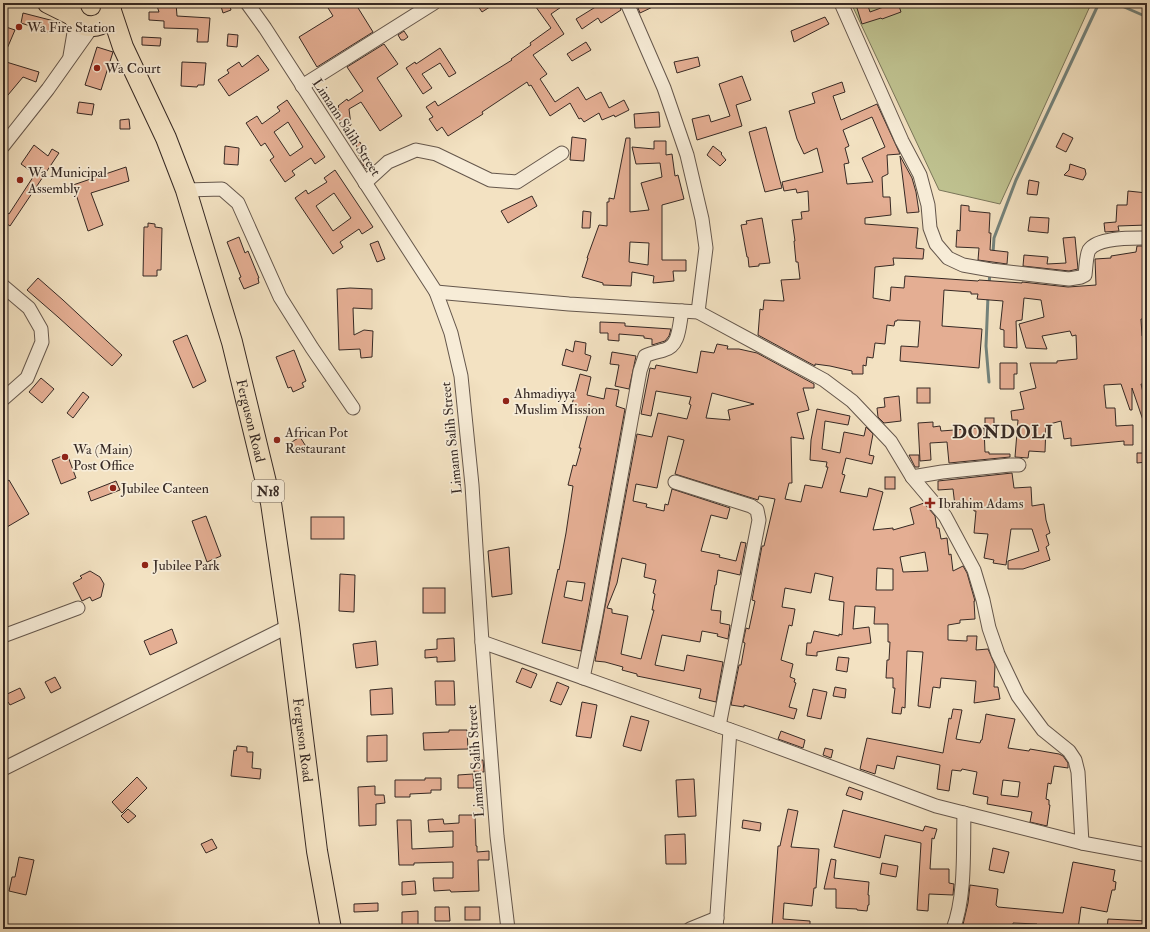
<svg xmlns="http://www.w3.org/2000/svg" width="1150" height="932" font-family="'IM FELL Double Pica',serif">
	<rect width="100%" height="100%" fill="#f3e2c2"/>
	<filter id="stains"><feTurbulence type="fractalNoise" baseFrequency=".005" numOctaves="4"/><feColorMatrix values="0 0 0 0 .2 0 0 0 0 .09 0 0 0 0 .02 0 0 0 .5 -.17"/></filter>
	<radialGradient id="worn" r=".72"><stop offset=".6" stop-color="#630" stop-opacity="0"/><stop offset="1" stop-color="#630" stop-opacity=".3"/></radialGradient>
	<polygon fill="#bfc290" stroke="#7a765a" points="851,3 1091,4 1000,204 939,190"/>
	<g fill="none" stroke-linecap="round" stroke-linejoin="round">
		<g stroke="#73827b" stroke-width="3">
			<polyline points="1115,3 1147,17"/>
			<polyline points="993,253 994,238 1016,180 1099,3"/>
			<polyline points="989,285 990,272"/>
			<polyline points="988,296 986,346 989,382"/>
		</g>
	</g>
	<g fill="#e4ae93" stroke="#362924" fill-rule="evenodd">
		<polygon points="156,3 176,3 177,16 210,18 208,42 197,42 198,29 164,28 164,21 149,20 149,12 159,12"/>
		<polygon points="220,3 229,3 231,10 223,13"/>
		<polygon points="325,3 355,3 373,32 317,67 299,37 333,16"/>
		<polygon points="476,3 496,3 482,12"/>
		<polygon points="533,3 567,3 551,14 564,34 533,55 547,74 540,79 555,102 578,87 586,100 601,92 609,108 624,100 629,110 615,117 614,115 602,120 599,113 584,122 581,118 579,119 570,103 550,116 531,85 529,86 527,82 482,112 483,114 448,136 442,127 437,131 429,119 433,117 426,107 435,101 438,106 467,88 512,60 511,59 531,45 530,43 551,28"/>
		<polygon points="602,3 619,3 621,10 601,23 598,18 582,29 576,19"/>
		<polygon points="636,3 661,3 640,13"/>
		<polygon points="862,3 867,3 870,12 889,5 888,3 898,3 901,12 882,19 881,18 862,24 856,5"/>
		<polygon points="23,13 54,21 51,33 21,23"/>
		<polygon points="825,17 829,24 794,42 791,31"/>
		<polygon points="6,27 15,30 3,58 3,35"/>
		<polygon points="404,31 408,37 404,40 401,40 398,35"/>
		<polygon points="228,34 238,35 237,47 227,46"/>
		<polygon points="142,37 161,38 160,46 142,45"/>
		<polygon points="586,42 591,50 572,61 567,54"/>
		<polygon points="384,44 398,64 377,78 402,116 380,131 361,102 349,109 351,125 345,128 341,121 335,117 341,113 337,108 339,107 338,106 347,99 348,101 363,91 347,67"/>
		<polygon points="97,47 113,52 101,90 85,85"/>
		<polygon points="440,48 456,73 449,77 440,63 422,74 432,88 423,94 406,68 415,62 416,64"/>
		<polygon points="258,55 269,70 229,96 218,80 229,73 227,70 239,62 242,67"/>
		<polygon points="698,57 700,66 677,73 674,62"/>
		<polygon points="3,61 39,72 36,82 23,77 3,101"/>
		<polygon points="182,62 206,63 204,85 198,85 197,87 181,86"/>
		<polygon points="742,76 751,100 736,105 742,126 697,140 692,119 709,115 711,122 730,116 719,84"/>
		<path d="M 842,82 L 845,92 L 833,96 L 841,120 L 877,104 L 900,154 L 887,155 L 888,174 L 882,177 L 883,197 L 890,197 L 891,215 L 865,218 L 865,224 L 918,228 L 916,248 L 924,249 L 923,259 L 893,258 L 894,265 L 875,267 L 873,298 L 890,301 L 891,287 L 904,288 L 905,276 L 978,281 L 979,280 L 1022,283 L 1022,282 L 1068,287 L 1096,285 L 1095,259 L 1111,258 L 1111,256 L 1136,252 L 1137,246 L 1147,246 L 1145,291 L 1147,291 L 1147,319 L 1141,319 L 1142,336 L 1147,335 L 1147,385 L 1141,384 L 1147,409 L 1147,426 L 1145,426 L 1132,388 L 1132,410 L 1130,410 L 1121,384 L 1104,385 L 1104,387 L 1106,408 L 1115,408 L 1116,426 L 1133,425 L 1133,445 L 1124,445 L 1124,441 L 1071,446 L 1071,438 L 1064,439 L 1061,421 L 1046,425 L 1045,452 L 1029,451 L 1028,458 L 1015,457 L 1018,420 L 1012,420 L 1011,411 L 1024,409 L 1020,392 L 1036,388 L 1030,363 L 1057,363 L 1057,361 L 1077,359 L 1076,335 L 1072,336 L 1070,331 L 1042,336 L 1047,349 L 1026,348 L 1019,324 L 1044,317 L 1041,300 L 1024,298 L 1022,320 L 1016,321 L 1017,348 L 1004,347 L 1004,330 L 1000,329 L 1003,301 L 977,299 L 978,294 L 971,294 L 971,292 L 944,290 L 942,326 L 982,329 L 979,368 L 900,361 L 901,346 L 918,347 L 920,321 L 897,320 L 897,321 L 895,321 L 894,326 L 887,325 L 885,344 L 875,343 L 873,358 L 867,357 L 866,366 L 863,365 L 863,374 L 852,374 L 852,371 L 830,366 L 815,364 L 815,366 L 758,335 L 760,309 L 763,310 L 764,300 L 784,301 L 781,280 L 800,279 L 798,262 L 796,262 L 794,241 L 795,241 L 792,220 L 802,219 L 801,212 L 809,211 L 808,191 L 797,193 L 796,189 L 784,191 L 782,182 L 823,172 L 817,148 L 804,154 L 797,139 L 789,111 L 815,103 L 812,93 ZM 872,117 L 885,147 L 862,158 L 873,182 L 847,184 L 844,164 L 849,163 L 845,148 L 849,146 L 843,130 Z"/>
		<path d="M 287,100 L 325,157 L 315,164 L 311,158 L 292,171 L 295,175 L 285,182 L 270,160 L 274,157 L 265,143 L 261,146 L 246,123 L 257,116 L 262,124 L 280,111 L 277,107 ZM 288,122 L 303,147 L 290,156 L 274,132 Z"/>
		<polygon points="79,102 94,104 92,115 77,113"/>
		<polygon points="659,112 660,127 635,128 634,114"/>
		<polygon points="129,119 130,129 120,129 120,120"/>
		<polygon points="766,127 782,188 765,192 749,132"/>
		<polygon points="1063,133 1073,138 1066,152 1056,147"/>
		<polygon points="572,137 586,139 584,161 570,160"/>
		<path d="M 626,138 L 630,138 L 630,212 L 649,210 L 641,183 L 662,177 L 660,163 L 636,164 L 632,147 L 654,149 L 654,141 L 666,141 L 666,155 L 672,154 L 675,176 L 678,175 L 684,199 L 662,205 L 662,260 L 686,260 L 686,271 L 673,271 L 674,281 L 653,283 L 654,276 L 632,272 L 631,286 L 603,285 L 603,283 L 582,277 L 588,258 L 587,258 L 599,225 L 607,226 L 607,202 L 609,202 L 609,198 L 614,199 ZM 630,242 L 649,243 L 648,265 L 629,262 Z"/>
		<polygon points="360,142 372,166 366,169 361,162 356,144"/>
		<polygon points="34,145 48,156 52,149 59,153 10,226 3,221 3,210 9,214 35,174 21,164"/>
		<polygon points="225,146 239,148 238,165 224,164"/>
		<polygon points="713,146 722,153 721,154 726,160 720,166 707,155"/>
		<polygon points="900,156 912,178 916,192 919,212 907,213"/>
		<polygon points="1070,164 1085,169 1086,174 1083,180 1064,175 1069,170"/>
		<polygon points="126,167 129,181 91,193 103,225 88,231 73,185"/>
		<path d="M 335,170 L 373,227 L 362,234 L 359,229 L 340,242 L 343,247 L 333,254 L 295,198 L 306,190 L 308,194 L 327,182 L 324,178 ZM 334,193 L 351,218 L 333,231 L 316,206 Z"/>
		<polygon points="1029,180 1039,182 1037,195 1027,194"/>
		<polygon points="1128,191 1147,193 1147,225 1118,226 1119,231 1105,232 1104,223 1116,222 1117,205 1127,205"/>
		<polygon points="532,196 537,206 508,223 501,211"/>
		<polygon points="961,205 969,206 969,211 990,213 989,233 991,233 990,250 1008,252 1007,264 978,260 979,248 956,247 957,230 960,231"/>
		<polygon points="583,211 591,212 590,228 582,228"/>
		<polygon points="1030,217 1049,218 1048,233 1028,231"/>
		<polygon points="762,218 770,263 759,264 759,266 749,267 748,257 747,257 741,225 747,224 746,221"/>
		<polygon points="148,223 155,224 155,227 162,228 161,270 157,270 157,276 143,276 144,227 148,227"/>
		<polygon points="239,237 245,253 248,251 259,278 258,278 259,283 244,289 239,278 241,277 227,242"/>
		<polygon points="1075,237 1078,269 1069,271 1023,266 1024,255 1048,257 1047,264 1066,263 1063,238"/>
		<polygon points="378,241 385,259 377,262 370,244"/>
		<polygon points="38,278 63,300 122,355 112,366 58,317 27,290"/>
		<polygon points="350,288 372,289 372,309 353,308 354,335 364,330 373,331 372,357 361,358 360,349 339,350 337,289"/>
		<polygon points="600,322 625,323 625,326 671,329 669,336 665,341 652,345 652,339 644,338 644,336 619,334 619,341 608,340 608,333 600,333"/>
		<polygon points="187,335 206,381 193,388 173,341"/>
		<polygon points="575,341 586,343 585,354 591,356 587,371 562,365 566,349 573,352"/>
		<path d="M 717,344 L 728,346 L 727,349 L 739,349 L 757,353 L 814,384 L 814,388 L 803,388 L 809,410 L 797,413 L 804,439 L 791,437 L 792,483 L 789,483 L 785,499 L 801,502 L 805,485 L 822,488 L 828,467 L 826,467 L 827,462 L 810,460 L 811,440 L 817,409 L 850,416 L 848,425 L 825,421 L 822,449 L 840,453 L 844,432 L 864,436 L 866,427 L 873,434 L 869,455 L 874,456 L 872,464 L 846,458 L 842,474 L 845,475 L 840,492 L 867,497 L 869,488 L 883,492 L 873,530 L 893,528 L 893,530 L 914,524 L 910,508 L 924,503 L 935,516 L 937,528 L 939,528 L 941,539 L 947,538 L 949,555 L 951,554 L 953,571 L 963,566 L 967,573 L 975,601 L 974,601 L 975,619 L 960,620 L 960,623 L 948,625 L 948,640 L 967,641 L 967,636 L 977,636 L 976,650 L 988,649 L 995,665 L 994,687 L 998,687 L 1000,699 L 974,703 L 976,681 L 941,678 L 940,688 L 933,687 L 930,708 L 918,706 L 923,652 L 907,651 L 905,708 L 902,707 L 901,714 L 892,713 L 895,688 L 893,688 L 893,678 L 886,678 L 887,660 L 889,660 L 890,642 L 888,642 L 888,624 L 874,624 L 875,607 L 855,606 L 853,629 L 869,627 L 871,643 L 817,652 L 817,656 L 806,655 L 807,643 L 811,643 L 814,631 L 839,636 L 839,634 L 842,635 L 844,602 L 829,600 L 833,577 L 815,573 L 811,593 L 785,588 L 782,607 L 795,609 L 792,626 L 789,625 L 781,660 L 793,664 L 790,677 L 795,679 L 794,682 L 796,683 L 789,707 L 797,709 L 794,719 L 744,705 L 744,707 L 731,705 L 739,665 L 741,665 L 745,643 L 743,642 L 746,628 L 749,629 L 755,601 L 752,600 L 762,546 L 764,546 L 775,499 L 759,496 L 758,500 L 755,499 L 675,474 L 684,440 L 668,436 L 657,488 L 636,484 L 633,501 L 647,504 L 646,507 L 664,511 L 665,504 L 668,505 L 672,489 L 730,508 L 727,519 L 711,515 L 701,551 L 720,555 L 719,557 L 736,561 L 741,542 L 746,543 L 740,575 L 718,570 L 716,585 L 715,585 L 711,610 L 721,611 L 720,623 L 730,625 L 728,639 L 717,636 L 718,634 L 702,631 L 700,642 L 662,635 L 655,665 L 684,671 L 687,655 L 723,662 L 716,702 L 699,698 L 701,689 L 637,676 L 637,674 L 622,670 L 623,667 L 605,662 L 595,661 L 637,434 L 652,437 L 658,413 L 687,419 L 691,405 L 689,404 L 691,397 L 656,391 L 651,416 L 641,414 L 650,368 L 655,369 L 656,365 L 697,373 L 701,351 L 714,353 ZM 712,393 L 754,404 L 728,410 L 730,420 L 706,418 ZM 925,552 L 928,571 L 903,572 L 900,557 ZM 622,558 L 646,564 L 644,577 L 656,580 L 653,593 L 655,594 L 652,610 L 654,610 L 641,659 L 621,654 L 628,616 L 612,613 L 612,609 L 607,608 L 617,583 ZM 877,568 L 893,569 L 893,590 L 876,590 Z"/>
		<polygon points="294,350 306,381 302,383 304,387 293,392 291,387 288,388 276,357"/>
		<polygon points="612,352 636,356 629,389 615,386 619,365 610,364"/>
		<polygon points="1000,363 1017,363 1017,374 1014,374 1014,389 1000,389"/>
		<path d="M 580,374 L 591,377 L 587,395 L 604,399 L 606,388 L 619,390 L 616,406 L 625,409 L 581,651 L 542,643 L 558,569 L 559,570 L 566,533 L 573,486 L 568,485 L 573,465 L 576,466 L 581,448 L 579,448 L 588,413 L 571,408 ZM 567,581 L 585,583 L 582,601 L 564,597 Z"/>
		<polygon points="41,378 54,389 42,403 29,392"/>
		<rect x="917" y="388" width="13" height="15"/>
		<polygon points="83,392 89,397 73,418 67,413"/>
		<polygon points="899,396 901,421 884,423 878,417 877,408 885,407 884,398"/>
		<rect x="985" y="418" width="9" height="16"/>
		<polygon points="933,422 933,427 940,426 941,431 968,429 968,428 984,428 985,452 989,452 989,454 1010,454 1010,457 949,463 947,442 930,443 931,460 920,461 918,423"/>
		<polygon points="300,437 307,448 296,454 290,443"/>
		<polygon points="1137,453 1147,453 1147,462 1137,463"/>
		<polygon points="67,454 76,478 61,484 52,460"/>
		<polygon points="909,455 919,455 919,467 915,467"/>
		<polygon points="1012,473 1014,488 1031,487 1032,506 1044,504 1046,520 1050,533 1046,535 1049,545 1046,547 1050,560 1023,569 1008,569 1008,561 1039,551 1032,529 1011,529 1006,565 993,563 994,560 984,558 988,534 974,533 976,511 974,511 973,504 955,506 953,489 938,490 938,481"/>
		<rect x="885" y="477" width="10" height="12"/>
		<polygon points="9,480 29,514 7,527 3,520 3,484"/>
		<polygon points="116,481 120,490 91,501 88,492"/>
		<polygon points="206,516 221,556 207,562 192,521"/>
		<rect x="311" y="517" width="33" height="22"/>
		<polygon points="509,547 512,594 492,597 488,551"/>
		<polygon points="90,571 100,577 104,584 101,597 92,601 90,597 82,601 73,583 82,578 80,576"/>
		<polygon points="340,574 355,575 354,612 339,611"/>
		<rect x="423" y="588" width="22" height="25"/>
		<polygon points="172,629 177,643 150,655 144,641"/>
		<polygon points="454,638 455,661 437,662 437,657 425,658 425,650 437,649 437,639"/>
		<polygon points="376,641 378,665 356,668 353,644"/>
		<polygon points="838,657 849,658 847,672 836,670"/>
		<polygon points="522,668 537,674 531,688 516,682"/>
		<polygon points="55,677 61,688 51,693 45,682"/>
		<polygon points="435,681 454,681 455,705 436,705"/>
		<polygon points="557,682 569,687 561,705 550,701"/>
		<polygon points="835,687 846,689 845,698 833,696"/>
		<polygon points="20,688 25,698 10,705 8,702 3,704 3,696"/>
		<polygon points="392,688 393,714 371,715 370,690"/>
		<polygon points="813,689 827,692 821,719 807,716"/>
		<polygon points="582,702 597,705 591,738 576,736"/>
		<path d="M 953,709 L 962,710 L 956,739 L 980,743 L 981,740 L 982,740 L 986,714 L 996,716 L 1015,719 L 1008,748 L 1029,751 L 1030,749 L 1059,754 L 1063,756 L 1068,763 L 1068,768 L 1054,766 L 1051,784 L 1048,783 L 1046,799 L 1049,800 L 1049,805 L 1050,805 L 1047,826 L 1030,822 L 1032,812 L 987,804 L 988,797 L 973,794 L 977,772 L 962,769 L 961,771 L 952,770 L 949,791 L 937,789 L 940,765 L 897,756 L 894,769 L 877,765 L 875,774 L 860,769 L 867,738 L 943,753 L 949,718 L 951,719 ZM 1003,780 L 1020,782 L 1018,797 L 1001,795 Z"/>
		<polygon points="631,716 649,721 641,751 623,746"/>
		<polygon points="449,730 467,730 468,749 424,750 423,733 449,732"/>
		<polygon points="781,731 805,740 803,748 778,739"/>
		<polygon points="387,735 387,761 367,762 367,736"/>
		<polygon points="237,746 247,747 247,752 253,752 252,768 261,769 260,779 231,776 234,750 236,751"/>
		<polygon points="825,748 833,750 831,758 823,755"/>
		<polygon points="474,760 483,760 484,772 474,772"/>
		<polygon points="473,774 474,788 458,788 458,775"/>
		<polygon points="137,777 147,788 122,813 112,802"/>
		<polygon points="425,778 441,778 441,790 431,790 431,793 410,794 410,797 395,797 395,780 425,780"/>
		<polygon points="694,779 696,816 678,817 676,780"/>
		<polygon points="375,786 375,795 384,795 385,803 376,804 376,825 359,826 358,787"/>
		<polygon points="849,787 863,792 861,800 846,795"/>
		<polygon points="128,809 136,816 128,823 121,816"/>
		<polygon points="788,809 798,811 791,847 819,849 816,888 814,888 812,906 784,903 783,919 810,921 810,929 789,929 789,928 772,926 778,846 780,846"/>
		<polygon points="843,810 923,831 925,826 937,829 934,839 932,838 930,869 949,869 949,883 954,884 953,895 929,894 928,911 917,910 921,843 885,835 880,858 834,847"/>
		<polygon points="459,815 475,815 476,846 477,846 477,852 489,851 489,860 478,860 479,891 451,892 450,890 434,891 433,878 453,878 453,862 414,863 414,865 399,865 397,820 411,820 412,849 453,847 453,831 429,832 428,820 443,819 444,824 459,823"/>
		<polygon points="743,820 761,823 760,831 742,828"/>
		<polygon points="685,834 686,864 666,864 665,835"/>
		<polygon points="212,839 217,848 206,853 201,844"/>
		<polygon points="993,848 1009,852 1004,873 989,870"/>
		<polygon points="19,857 34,860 26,895 9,891 12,877 15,877"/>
		<polygon points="831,859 836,860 834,878 869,882 868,895 869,895 869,905 868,905 867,911 857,910 857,909 836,908 836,889 824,889"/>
		<polygon points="1073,862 1115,870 1113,881 1116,882 1115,890 1112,890 1107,912 1081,907 1078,929 1051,926 1050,929 1037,929 1037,924 1013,923 1013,929 962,929 968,903 970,885 998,889 996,905 998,907 1063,913"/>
		<polygon points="882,863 898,866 896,877 880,874"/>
		<polygon points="415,881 416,894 402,895 402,882"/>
		<polygon points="378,903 378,911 354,912 354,904"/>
		<polygon points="435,907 449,907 450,921 435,921"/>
		<rect x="465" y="907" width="15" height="13"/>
		<polygon points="418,911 418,925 402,925 402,912"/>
		<polygon points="1108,919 1147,921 1147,929 1107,929"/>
	</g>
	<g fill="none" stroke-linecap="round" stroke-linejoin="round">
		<g stroke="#65574c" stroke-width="15">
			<g id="minor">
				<polyline points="247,3 265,28 436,292 451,333 461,376 472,485 482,642 497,836 508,929"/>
				<polyline points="627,3 664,88 687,155 702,219 706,248 698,312"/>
				<path d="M 841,3 L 902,141 L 920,175 L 928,205 L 930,228 L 936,244 L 948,258 L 963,265 L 991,270 L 1069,279 L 1081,277 L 1085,275 C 1086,268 1086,256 1089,250 C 1098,237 1132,238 1147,238"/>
				<polyline points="70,56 76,21"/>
				<polyline points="302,86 434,3"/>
				<polyline points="3,146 48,89 92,27"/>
				<polyline points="365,183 388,162 416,150 436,154 490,180 517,182 562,153"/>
				<polyline points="186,190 222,189 238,203 280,297 312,348 353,408"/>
				<polyline points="3,286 29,308 41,329 42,342 27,378 3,399"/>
				<polyline points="436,292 569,304 698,312 824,380 852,401 891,442 912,477 945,516 974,570 983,600 989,628 998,654 1018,696 1043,730 1069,751 1075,760 1078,772 1082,843"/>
				<polyline points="912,477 942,472 1010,465 1019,465"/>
				<polyline points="675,482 751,506 757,510 759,520 719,726"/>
				<polyline points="3,636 78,608"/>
				<polyline points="482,642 750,737 936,806 1082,843 1147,855"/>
				<path d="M 583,678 L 595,620 L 640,371 L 645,356 C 651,353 657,352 664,350 C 680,346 679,325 682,311"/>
				<polyline points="3,769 289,626"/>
				<polyline points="690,929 717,918"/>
				<polyline points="716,929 730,730"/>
				<path d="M 953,929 C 966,896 963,848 964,813"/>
			</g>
		</g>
		<g stroke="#362924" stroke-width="22">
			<g id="highway">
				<polyline points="48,3 72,15"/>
				<path d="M 70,3 C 70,35 114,33 111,3"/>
				<path id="s1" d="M 111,11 L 123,47 L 166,138 L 186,190 L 232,342 L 271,503 L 289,626 L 317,851 L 331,929"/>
			</g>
		</g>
		<use href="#minor" stroke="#f7ecd7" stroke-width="13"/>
		<use href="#highway" stroke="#f3e2c2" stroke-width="20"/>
	</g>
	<g fill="#8f2418" stroke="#f7ecd7" stroke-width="1.5">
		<circle cx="19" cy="27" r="4"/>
		<circle cx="97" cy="68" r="4"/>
		<circle cx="20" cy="180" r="4"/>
		<circle cx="506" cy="401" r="4"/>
		<circle cx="277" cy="440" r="4"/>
		<circle cx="65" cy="457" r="4"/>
		<circle cx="113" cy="488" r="4"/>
		<path d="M928 497h4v4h4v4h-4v4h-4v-4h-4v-4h4z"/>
		<circle cx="145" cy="565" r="4"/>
	</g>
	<g text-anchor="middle" stroke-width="3.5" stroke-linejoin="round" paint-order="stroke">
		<rect fill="#f7ecd7" stroke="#70645a" stroke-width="1" x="252" y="480" width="32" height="22" rx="3"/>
		<g font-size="13" font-weight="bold" fill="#362924">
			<text x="268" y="496">N18</text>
		</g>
		<g font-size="14" fill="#362924" stroke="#f7ecd7" text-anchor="start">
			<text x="27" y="32">Wa Fire Station</text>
			<text x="105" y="73">Wa Court</text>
			<text x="28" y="177">Wa Municipal<tspan x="28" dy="16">Assembly</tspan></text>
			<text x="514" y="398">Ahmadiyya<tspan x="514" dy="16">Muslim Mission</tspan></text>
			<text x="285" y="437">African Pot<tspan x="285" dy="16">Restaurant</tspan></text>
			<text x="73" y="454">Wa (Main)<tspan x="73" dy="16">Post Office</tspan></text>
			<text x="121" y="493">Jubilee Canteen</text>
			<text x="938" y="508">Ibrahim Adams</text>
			<text x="153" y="570">Jubilee Park</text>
		</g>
		<g font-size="14" fill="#362924" stroke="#f7ecd7">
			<text transform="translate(347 127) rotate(57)" y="5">Limann Salih Street</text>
			<text dy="5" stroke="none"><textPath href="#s1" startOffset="434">Ferguson Road</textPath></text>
			<text transform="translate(451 438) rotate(-96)" y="5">Limann Salih Street</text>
			<text dy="5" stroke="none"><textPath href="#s1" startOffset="758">Ferguson Road</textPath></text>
			<text transform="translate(475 761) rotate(-94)" y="5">Limann Salih Street</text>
		</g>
		<g font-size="18" font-weight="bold" letter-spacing="1" fill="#362924" stroke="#f7ecd7">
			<text x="1003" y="438">DONDOLI</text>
		</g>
	</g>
	<rect width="1150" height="932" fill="none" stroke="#f3e2c2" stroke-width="16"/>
	<rect x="4" y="4" width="1142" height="924" fill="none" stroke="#362924" stroke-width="2"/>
	<rect x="8" y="8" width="1134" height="916" fill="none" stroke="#362924"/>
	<rect width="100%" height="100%" filter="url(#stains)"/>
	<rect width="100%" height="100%" fill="url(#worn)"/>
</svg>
